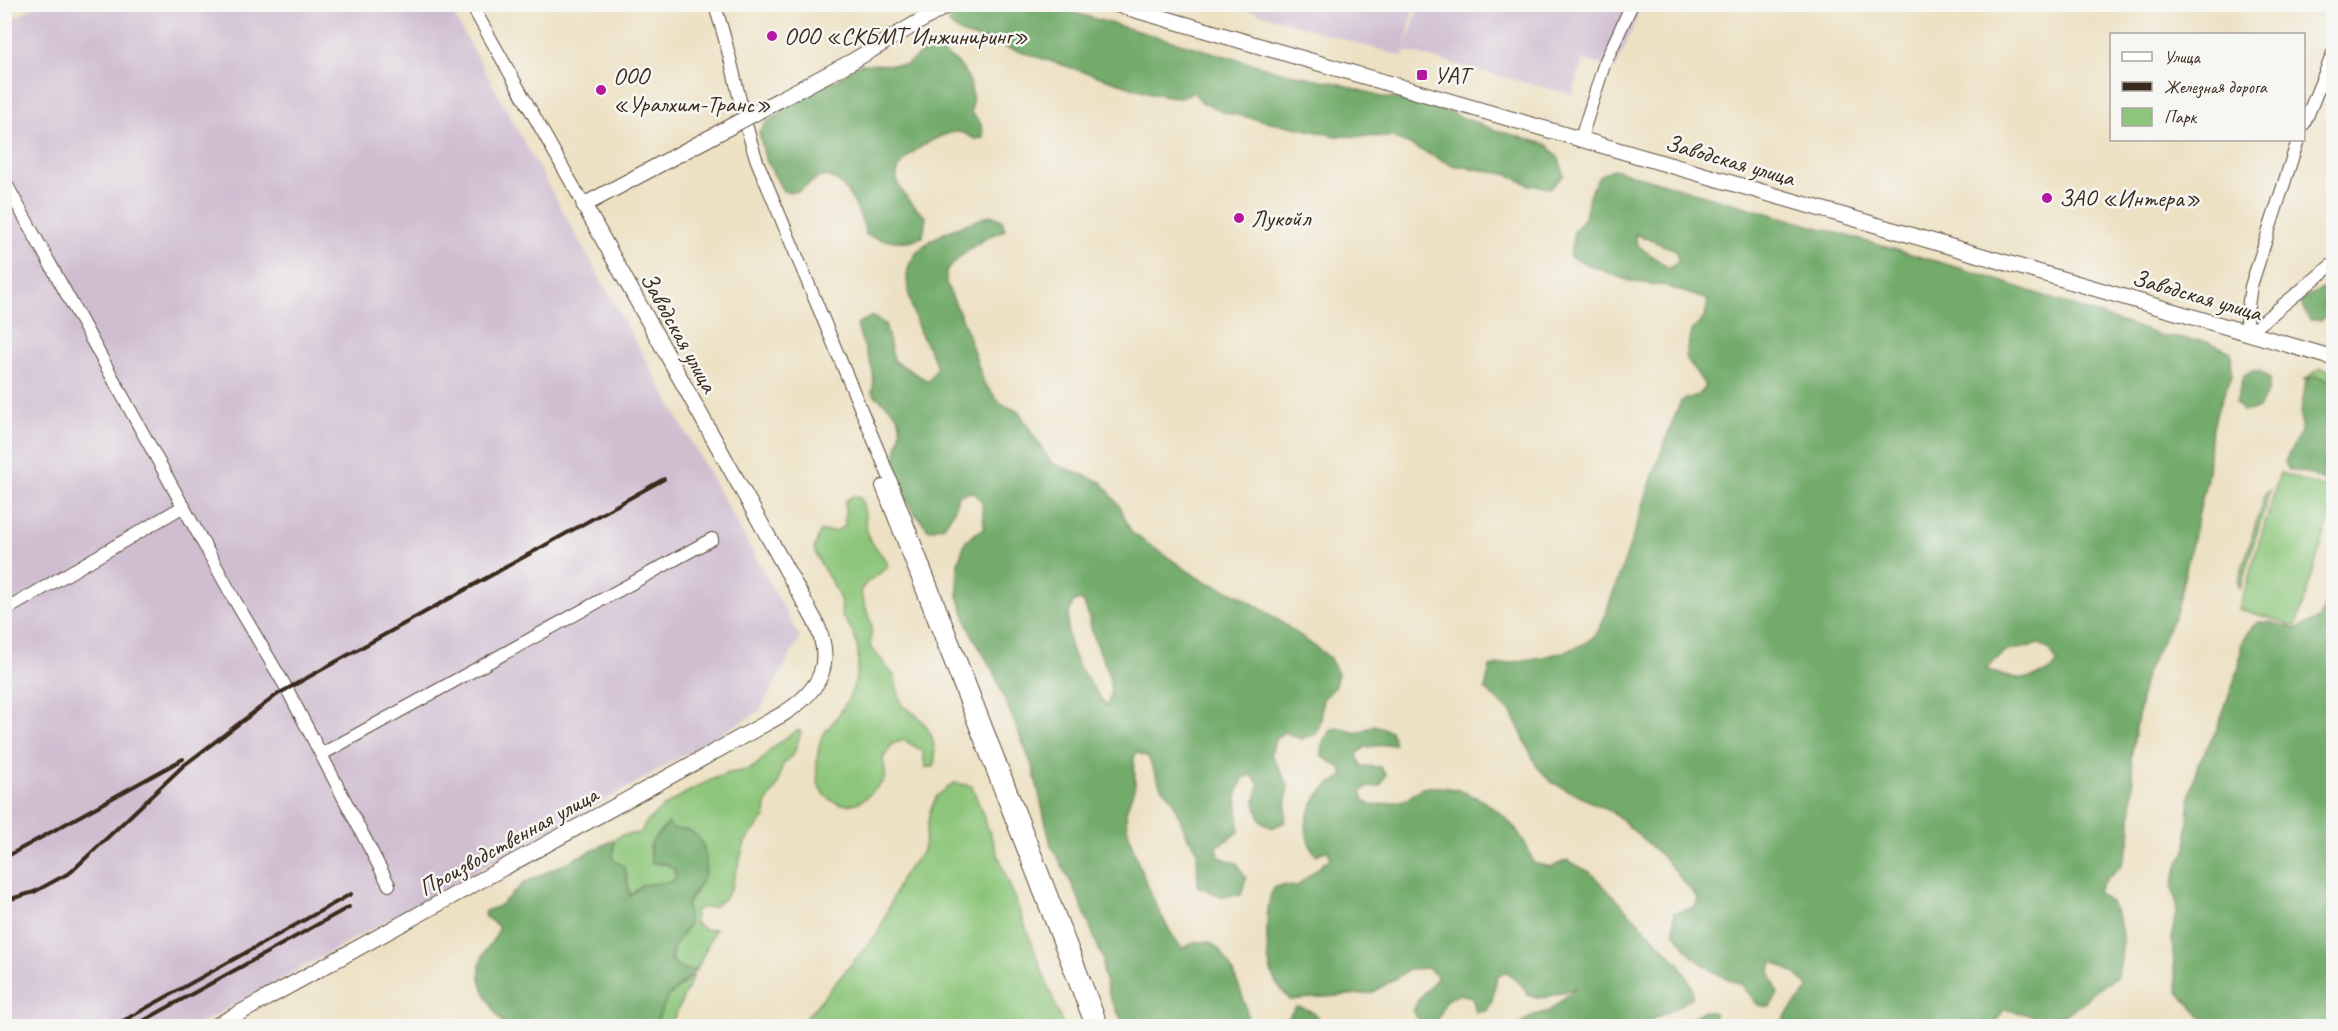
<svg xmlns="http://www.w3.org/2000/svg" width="2338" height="1031" font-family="Caveat,sans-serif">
	<rect width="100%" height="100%" fill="#f6f6f2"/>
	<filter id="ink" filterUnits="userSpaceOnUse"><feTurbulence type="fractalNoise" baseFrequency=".0167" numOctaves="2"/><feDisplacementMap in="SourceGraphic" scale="12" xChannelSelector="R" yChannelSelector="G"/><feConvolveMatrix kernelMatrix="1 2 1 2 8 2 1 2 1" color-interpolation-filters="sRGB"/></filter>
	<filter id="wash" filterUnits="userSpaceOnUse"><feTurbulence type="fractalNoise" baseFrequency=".008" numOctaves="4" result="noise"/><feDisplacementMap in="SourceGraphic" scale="24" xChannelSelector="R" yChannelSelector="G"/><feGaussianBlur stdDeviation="1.35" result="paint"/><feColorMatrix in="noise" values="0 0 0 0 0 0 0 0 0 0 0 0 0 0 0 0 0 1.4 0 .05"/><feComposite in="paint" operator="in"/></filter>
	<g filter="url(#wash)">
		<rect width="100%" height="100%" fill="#ede1c3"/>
		<g fill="#cfbdd0">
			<polygon points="39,4 411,4 415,11 427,5 448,5 800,637 760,711 627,788 196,1026 5,1026 5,23"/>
			<polygon points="1232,5 1414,5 1405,50 1419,5 1642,5 1616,68 1583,60 1573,95 1405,51 1403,57"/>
		</g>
		<g fill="#8dc67a" stroke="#64784c" stroke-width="1.5">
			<polygon points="2321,368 2333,371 2333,381 2316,376 2303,380"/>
			<polygon points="2280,473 2333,490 2333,507 2296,626 2239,609"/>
			<polygon points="2270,490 2240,589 2238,583 2265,493"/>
			<path d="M 853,496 L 860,498 C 867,509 864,523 868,535 C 872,546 881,553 887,562 L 887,568 L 866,583 L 860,591 L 872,626 L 870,646 L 894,676 L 902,706 C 927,719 938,738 934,767 L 925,767 L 923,751 L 904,740 L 892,744 L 883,759 C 888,784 885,778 870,794 C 849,816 815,801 817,771 C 817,761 817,749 821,739 C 826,728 834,723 840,713 C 860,684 868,643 841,616 C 846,595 820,569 814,549 L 820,532 L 837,531 L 845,525 L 845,501 Z"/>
			<path d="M 798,730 L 801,732 L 794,753 L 782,766 L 778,785 L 766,803 L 765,817 L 745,842 L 731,888 L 724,899 L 713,907 L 699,908 L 695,912 L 695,923 L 705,930 L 715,929 L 697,969 C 687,972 678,968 672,960 L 673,946 L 688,926 L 687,905 L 698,888 L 706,859 L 699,839 L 672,829 L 668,824 L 657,834 L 649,848 L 652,863 L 671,865 L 676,876 L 672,882 L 642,885 L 630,896 L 626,872 L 613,860 L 614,840 L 622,835 L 641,833 C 644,813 706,780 726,774 C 734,771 744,772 752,768 C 761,763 765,755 772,749 C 779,742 789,735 798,730 Z"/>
			<polygon points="954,783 972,786 1063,1026 799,1026 878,933 901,878 923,851 930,811 937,796"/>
			<polygon points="694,975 670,1026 654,1026 668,997"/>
		</g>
		<g fill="#72ab6a" stroke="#566a44" stroke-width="1.5" fill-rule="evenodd">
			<polygon points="967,4 1047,5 1274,70 1340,84 1385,98 1404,100 1435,107 1495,130 1548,145 1559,159 1564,175 1551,188 1530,185 1506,174 1452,165 1393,137 1337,136 1223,112 1202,102 1193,92 1179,98 1151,93 961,33 949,24 952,12"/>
			<path d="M 934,49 C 963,61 977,81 971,113 C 979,120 984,126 983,138 L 975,139 C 969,136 964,132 958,132 C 940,132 892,159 897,180 C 900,193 917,210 926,217 L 923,236 C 909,245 882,241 866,235 C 863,217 841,165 816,179 C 803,187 800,195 783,191 L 765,158 L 759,132 L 766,123 L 814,89 L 837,80 L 859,64 L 906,65 L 925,50 Z"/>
			<path d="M 1613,169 L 1977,273 L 2162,336 L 2209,342 L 2231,352 L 2232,375 L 2218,408 L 2210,438 L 2208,473 L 2176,613 L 2145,675 L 2131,757 L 2133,784 L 2130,840 L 2121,866 L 2107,878 L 2097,892 C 2102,896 2109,900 2112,905 C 2126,925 2123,956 2117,977 L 2098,988 L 2080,1005 L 2061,1016 L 2050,1020 L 2004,1009 L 1994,1026 L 1780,1026 C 1788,1008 1799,1003 1809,987 L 1796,974 L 1772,961 L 1770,971 L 1778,994 L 1770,1007 L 1758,1005 L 1742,985 L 1716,973 L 1692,956 L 1674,932 L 1674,913 L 1695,907 L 1698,899 L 1665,859 L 1615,814 L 1551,782 L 1536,765 L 1512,713 L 1485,689 L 1490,667 C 1518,659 1578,657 1597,633 C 1605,622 1609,603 1614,590 C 1639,527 1653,464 1681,401 L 1698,395 L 1706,387 L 1685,356 L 1692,331 L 1705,317 L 1708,300 L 1666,286 L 1629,281 L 1570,257 L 1574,231 L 1585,218 L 1589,195 L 1600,175 ZM 1635,234 L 1676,250 L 1678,262 L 1669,268 L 1637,245 ZM 2040,644 L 2049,650 L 2058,663 C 2039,683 2011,681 1986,669 L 2004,652 Z"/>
			<path d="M 991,215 L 1002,220 L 1005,230 C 982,238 962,253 946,271 L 946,283 L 964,323 L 984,383 L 1000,403 L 1019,412 L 1051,463 L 1102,482 L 1120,507 L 1131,532 L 1200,579 L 1241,596 L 1277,619 L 1329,657 L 1338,674 L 1334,688 L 1323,699 L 1321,720 L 1316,734 L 1301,739 L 1284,732 L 1275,740 L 1271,754 L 1288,785 L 1285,822 L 1272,828 L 1260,820 L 1255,802 L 1259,784 L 1252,775 L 1243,778 L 1237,793 L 1239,832 L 1217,846 L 1219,857 L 1237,863 L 1246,878 L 1241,895 L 1221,896 L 1198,886 L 1197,850 L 1187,836 L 1172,799 L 1161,787 L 1148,757 L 1136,752 C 1131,764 1136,772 1135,784 C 1134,795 1126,804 1126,815 C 1126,843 1163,927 1182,948 C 1192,944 1204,938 1214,945 C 1230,956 1249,1008 1248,1026 L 1125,1026 L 1110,998 L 1103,973 L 1103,959 L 1076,892 L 1051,845 L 1033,768 L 993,671 L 970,631 L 958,596 L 958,563 L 966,540 L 984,528 L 982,501 L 973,492 L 958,495 L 954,511 L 944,526 L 929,530 C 911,509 894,490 895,460 C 896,444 906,429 896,414 C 891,406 879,401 872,392 C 879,369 861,347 857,324 L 872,316 L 885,324 L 894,361 L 928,381 L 937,368 C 932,350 925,345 919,330 C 913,313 901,279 911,261 C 924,236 966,224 991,215 ZM 1082,600 C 1088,610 1089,619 1092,631 C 1098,653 1120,684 1106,706 C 1084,674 1055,643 1073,602 Z"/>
			<polygon points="2330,286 2333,287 2333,310 2322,320 2310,320 2301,305 2303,298"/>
			<polygon points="2251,371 2259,371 2270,378 2268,391 2259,408 2243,412 2236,402 2243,377"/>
			<polygon points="2315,376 2333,381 2333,487 2311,474 2287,469 2285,461 2301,432 2301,413 2306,381"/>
			<polygon points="2333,593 2333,1026 2220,1026 2205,1020 2179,993 2174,966 2172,936 2177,905 2172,887 2177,867 2186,850 2190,793 2198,764 2217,729 2239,667 2242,641 2257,622 2270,622 2296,629 2318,619"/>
			<path d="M 1374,725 L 1391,731 L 1395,744 L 1365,747 L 1357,754 L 1361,766 L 1380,767 L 1386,775 L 1380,786 L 1367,787 L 1361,792 L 1364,800 L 1372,806 C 1382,804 1394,803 1404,800 C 1411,798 1416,790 1423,788 C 1468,779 1523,821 1533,863 L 1551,867 L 1567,860 L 1590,872 L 1680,965 L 1692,987 L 1692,997 C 1678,1010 1658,1013 1643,1026 L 1518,1026 L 1532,1016 L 1549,1011 L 1576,988 L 1544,998 L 1528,995 L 1521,984 L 1507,972 L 1497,976 L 1492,1000 L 1487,1011 L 1476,1012 L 1472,997 L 1459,994 L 1446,1000 L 1436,1025 L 1422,1026 L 1413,1011 L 1419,999 L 1438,977 L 1428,968 L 1410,969 L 1372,993 L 1290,1000 C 1286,994 1278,988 1275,981 C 1264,961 1265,908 1273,888 L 1283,885 L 1296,887 L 1330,858 L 1328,850 L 1316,855 C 1294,826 1313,791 1343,777 L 1342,769 L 1322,756 L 1323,741 L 1332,729 L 1341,728 L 1358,733 Z"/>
			<path d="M 668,823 L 672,829 C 677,830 682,829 686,830 C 705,835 710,862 703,878 C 700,887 692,893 688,901 C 685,909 690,917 688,924 C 685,936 657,957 679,967 C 685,970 691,971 697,969 L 668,997 L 654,1026 L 504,1026 C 490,1002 469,978 486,950 C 491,940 498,938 498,926 L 484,916 L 485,911 L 499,906 L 524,883 L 614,840 L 613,860 L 624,866 L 630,896 L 642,885 L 672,882 L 676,876 L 675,870 L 664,863 L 652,863 C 647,836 655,842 668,823 Z"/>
			<path d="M 1296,1007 C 1310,1007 1317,1016 1324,1026 L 1288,1026 L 1288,1017 Z"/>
			<polygon points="1703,1011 1715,1013 1715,1026 1678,1026"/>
		</g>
	</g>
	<g filter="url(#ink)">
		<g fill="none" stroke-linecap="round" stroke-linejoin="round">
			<g stroke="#564537" stroke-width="14">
				<g id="minor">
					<polyline points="471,4 584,205"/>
					<path d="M 714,4 C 733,56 739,110 757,161 L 888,474 L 1102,1026"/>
					<polyline points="2304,124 2334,51"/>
					<polyline points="2298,140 2251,286 2246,320 2249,333 2334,263"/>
					<polyline points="1580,141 1604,65 1632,4"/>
					<polyline points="4,180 234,599 287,689 389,885"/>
					<polyline points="882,486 1092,1026"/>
					<polyline points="4,611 184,506"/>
					<polyline points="322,754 712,539"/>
				</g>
			</g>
			<g stroke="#564537" stroke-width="17">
				<g id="major">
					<polyline points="1115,4 2334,358"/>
					<polyline points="779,100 851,62 949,4"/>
					<path d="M 216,1026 L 783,714 C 821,690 835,663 815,621 L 584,205 L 711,137"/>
				</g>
			</g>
			<use href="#minor" stroke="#fff" stroke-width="12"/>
			<use href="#major" stroke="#fff" stroke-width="15"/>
			<g stroke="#3b2a1e" stroke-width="4">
				<polyline points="4,858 183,759"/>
				<polyline points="4,901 34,892 71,872 183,766 278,694 664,479"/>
				<polyline points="114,1026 351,894"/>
				<polyline points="134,1026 349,907"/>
			</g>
			<g stroke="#564537" stroke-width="17" stroke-linecap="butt">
				<polyline id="major-bridge" points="711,137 779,100"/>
			</g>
			<use href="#major-bridge" stroke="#fff" stroke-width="15"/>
		</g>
	</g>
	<g fill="#b5179e" stroke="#f6f6f2" stroke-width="2">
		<circle cx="772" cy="36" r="6"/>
		<rect x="1416" y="69" width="12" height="12" rx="3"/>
		<circle cx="601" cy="90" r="6"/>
		<circle cx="2047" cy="198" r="6"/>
		<circle cx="1239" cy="218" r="6"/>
	</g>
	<g text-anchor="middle" stroke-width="5" stroke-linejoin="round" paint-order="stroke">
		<g font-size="24" fill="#3b2a1e" stroke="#f6f6f2" text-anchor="start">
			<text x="784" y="44">ООО «СКБМТ Инжиниринг»</text>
			<text x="1434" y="83">УАТ</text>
			<text x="613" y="84">ООО<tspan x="613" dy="28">«Уралхим-Транс»</tspan></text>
			<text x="2059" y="206">ЗАО «Интера»</text>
			<text x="1251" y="226">Лукойл</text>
		</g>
		<g font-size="24" fill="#3b2a1e" stroke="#f6f6f2">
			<text transform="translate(1730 160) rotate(16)" y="8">Заводская улица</text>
			<text transform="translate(2197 295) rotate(16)" y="8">Заводская улица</text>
			<text transform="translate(679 332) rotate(61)" y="8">Заводская улица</text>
			<text transform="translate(508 841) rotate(-29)" y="8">Производственная улица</text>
		</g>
	</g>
	<rect width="2338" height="1031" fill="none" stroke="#f6f6f2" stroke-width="24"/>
	<rect x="2110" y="33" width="195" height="108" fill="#f6f6f2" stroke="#aba49d" stroke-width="1.5"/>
	<rect x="2122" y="52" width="30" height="9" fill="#ffffff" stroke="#aba49d" stroke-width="1.5"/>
	<text x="2164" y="63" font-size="18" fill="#3b2a1e">Улица</text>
	<rect x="2122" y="82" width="30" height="9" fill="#3b2a1e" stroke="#aba49d" stroke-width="1.5"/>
	<text x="2164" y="93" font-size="18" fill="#3b2a1e">Железная дорога</text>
	<rect x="2122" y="108" width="30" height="18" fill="#8dc67a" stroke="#aba49d" stroke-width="1.5"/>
	<text x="2164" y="123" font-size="18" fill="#3b2a1e">Парк</text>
</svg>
